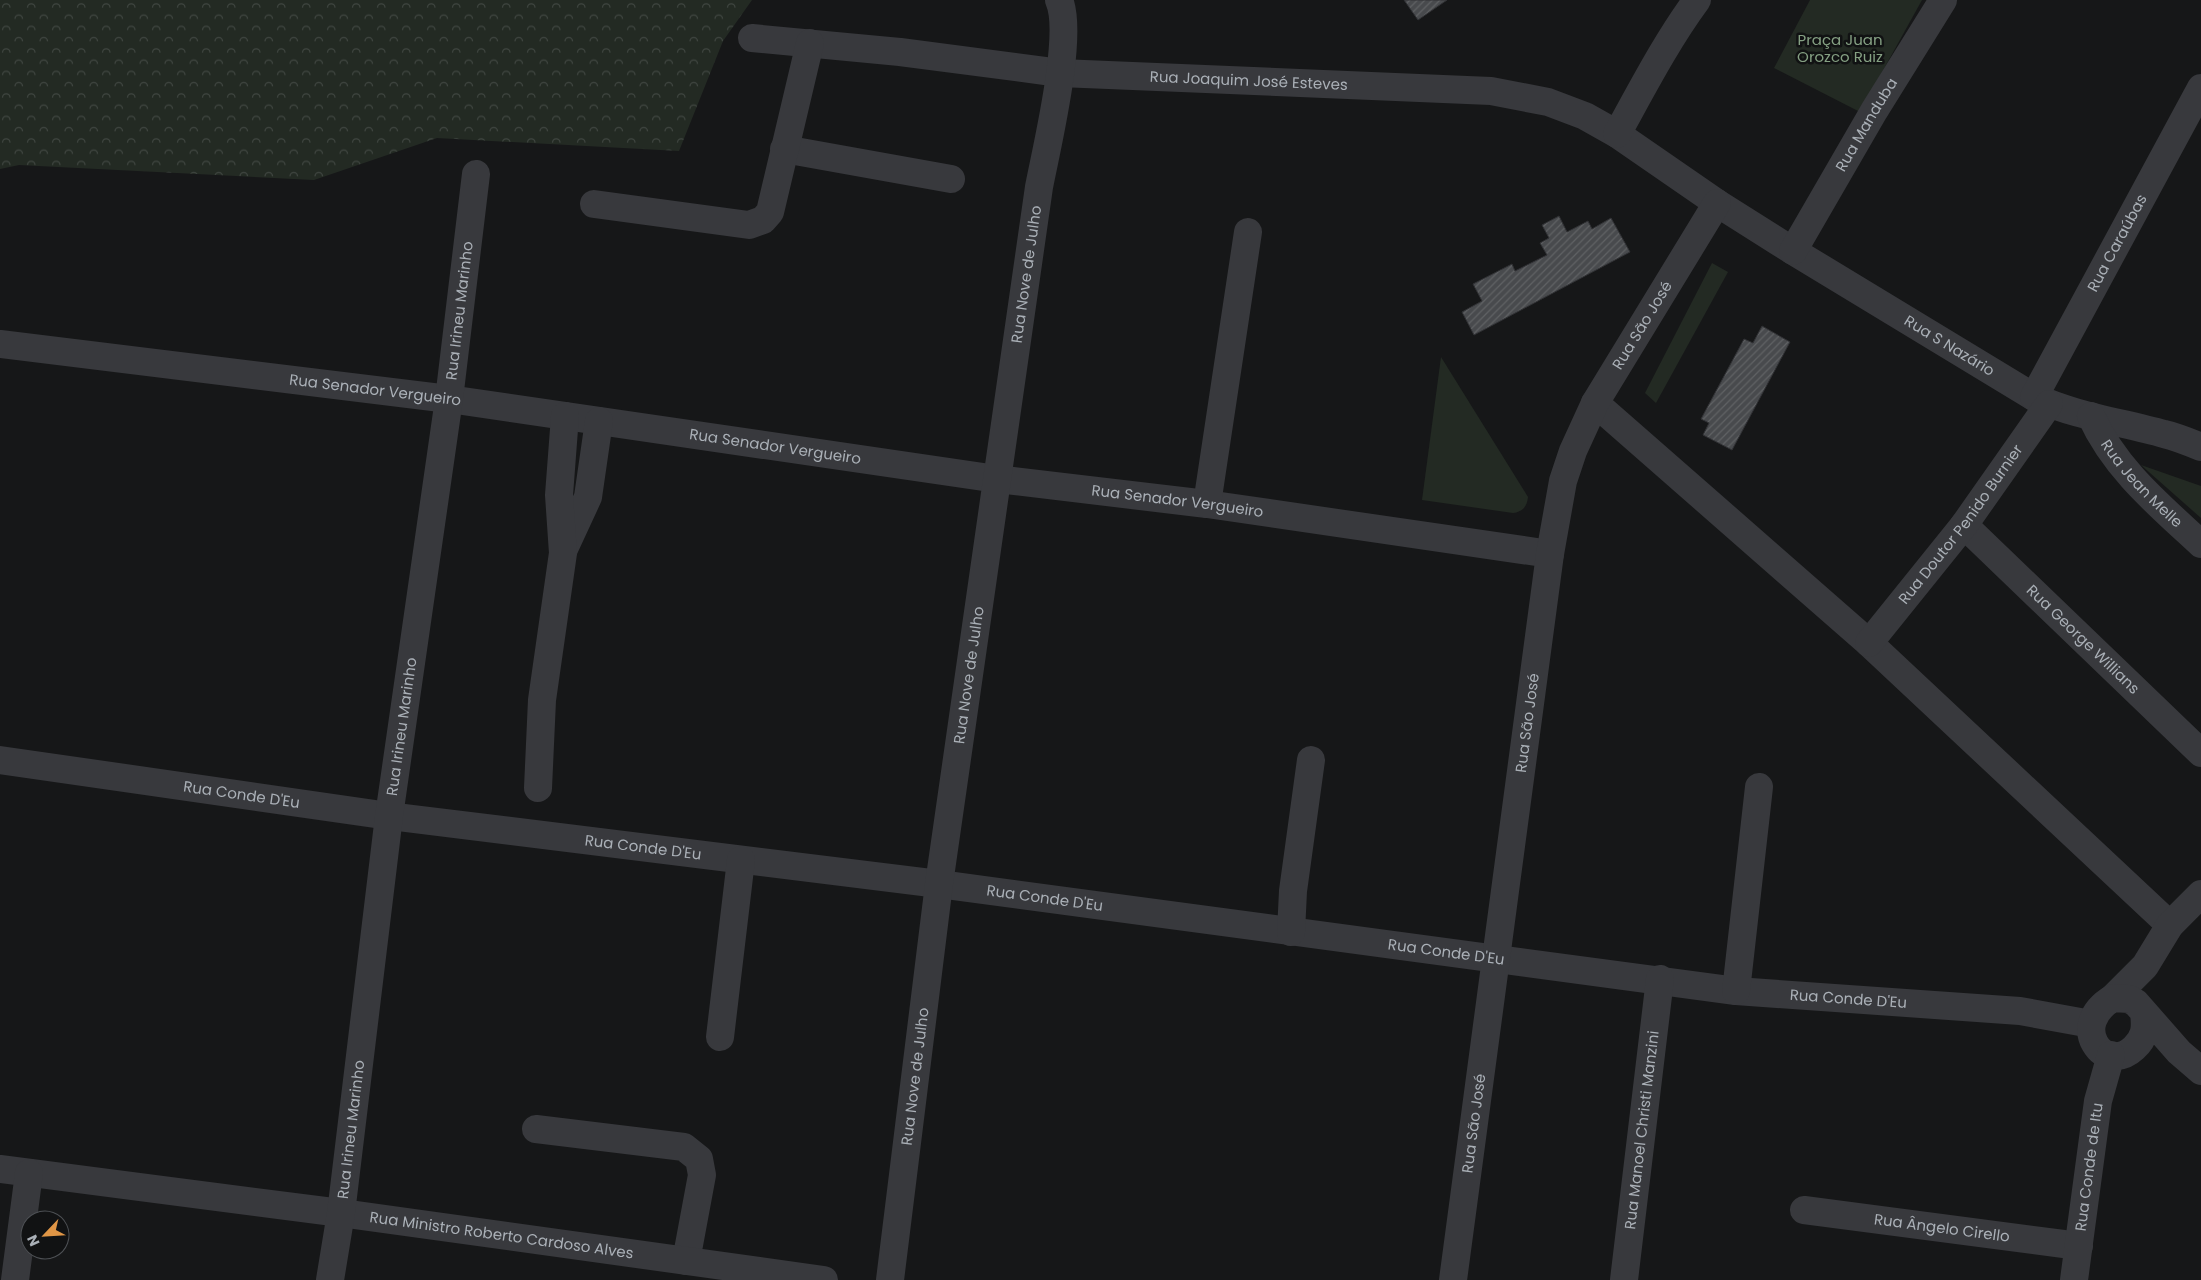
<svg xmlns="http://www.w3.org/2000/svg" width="2201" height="1280" font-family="Poppins,sans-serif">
	<defs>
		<pattern id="forest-crowns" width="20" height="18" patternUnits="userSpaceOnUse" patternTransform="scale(1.25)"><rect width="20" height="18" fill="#232a23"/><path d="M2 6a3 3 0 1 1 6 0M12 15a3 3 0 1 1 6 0" fill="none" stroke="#404641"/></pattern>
		<pattern id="building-hatch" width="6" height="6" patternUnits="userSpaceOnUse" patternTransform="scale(1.25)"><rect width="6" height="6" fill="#484a4d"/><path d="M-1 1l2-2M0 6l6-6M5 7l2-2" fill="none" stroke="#606264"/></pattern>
	</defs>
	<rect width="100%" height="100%" fill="#161718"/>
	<polygon fill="url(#forest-crowns)" points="0,0 752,0 723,41 679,151 437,138 314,180 19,165 0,169"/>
	<g fill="#232a23">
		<polygon points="1810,0 1922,0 1860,112 1774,68"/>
		<polygon points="1712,263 1728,272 1656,403 1645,393"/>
		<path d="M 1441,357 L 1528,497 C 1527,507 1522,512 1513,513 L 1422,500 Z"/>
		<polygon points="2141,465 2201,486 2201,518"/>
	</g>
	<g fill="url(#building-hatch)" stroke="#303134">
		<polygon points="1404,0 1447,0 1418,20"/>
		<polygon points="1559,216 1567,232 1588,221 1592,229 1611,218 1630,252 1474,335 1462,312 1482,301 1473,284 1512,264 1515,271 1547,255 1540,243 1549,238 1542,225"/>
		<polygon points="1762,326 1790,342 1732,450 1703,435 1709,423 1701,419 1744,339 1753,343"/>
	</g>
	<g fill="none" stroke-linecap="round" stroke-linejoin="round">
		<g stroke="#38393d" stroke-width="28">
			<path id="s1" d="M 752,38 L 900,52 L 1060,73 L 1491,91 L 1548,102 L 1585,116 L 1617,134 L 1717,203 L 1793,251 L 2034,397 C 2075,416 2121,422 2164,434 C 2177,437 2189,442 2201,447"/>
			<path d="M 1617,134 C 1642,89 1666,42 1697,0"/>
			<polyline points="784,149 951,179"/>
			<polyline points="594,204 749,225 763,220 770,212 810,43"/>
			<path id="s2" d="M 1793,251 L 1874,111 L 1943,0"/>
			<path id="s3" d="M 0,344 L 449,399 L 997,479 L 1207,504 L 1550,554"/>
			<path id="s4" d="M 2034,397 L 2201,88"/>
			<polyline points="1595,403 1869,643 2170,925"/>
			<path id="s5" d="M 2091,416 C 2115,469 2159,505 2201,544"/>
			<polyline points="1207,504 1248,232"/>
			<path id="s6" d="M 1964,525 L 2201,753"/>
			<polyline points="564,549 588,497 599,421"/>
			<path id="s7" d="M 1869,643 L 1964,525 L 2049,404"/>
			<path id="s8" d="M 0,760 L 389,816 L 939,884 L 1736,991 L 2020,1011 L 2091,1024"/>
			<polyline points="538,788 542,700 563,553 559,495 565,416"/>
			<polyline points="1291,932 1293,891 1311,760"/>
			<polyline points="1736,991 1759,787"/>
			<polyline points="2113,998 2145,966 2170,925 2201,894"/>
			<path d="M 2144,1013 C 2146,1028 2145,1038 2134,1048 C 2104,1076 2067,1025 2113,998 L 2129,999 L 2136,1003 L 2179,1052 L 2201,1071"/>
			<polyline points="720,1037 741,860"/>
			<polyline points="536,1129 684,1147 699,1159 702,1175 686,1261"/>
			<path id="s9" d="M 0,1169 L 341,1213 L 824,1280"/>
			<path id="s10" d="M 1804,1210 L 2079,1246"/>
			<polyline points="15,1280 29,1173"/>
			<path id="s11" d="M 330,1280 L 341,1213 L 389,816 L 449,399 L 476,174"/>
			<path id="s12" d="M 890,1280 L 939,884 L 1039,187 C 1047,146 1074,34 1059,0"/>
			<path id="s13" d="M 1453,1280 L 1550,554 L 1563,481 L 1573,451 L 1595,403 L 1717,203"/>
			<path id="s14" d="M 1624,1280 L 1660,979"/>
			<path id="s15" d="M 2074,1280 L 2098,1101 L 2111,1055"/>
		</g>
	</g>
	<g text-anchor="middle" stroke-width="5" stroke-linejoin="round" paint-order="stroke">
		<g font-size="15" fill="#85a083" stroke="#111213">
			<text x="1840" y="45">Praça Juan<tspan x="1840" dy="17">Orozco Ruiz</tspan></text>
		</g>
		<g font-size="15" fill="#aab0b7" stroke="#111213">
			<text dy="5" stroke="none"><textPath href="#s1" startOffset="499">Rua Joaquim José Esteves</textPath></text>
			<text dy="5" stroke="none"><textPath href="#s2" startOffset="146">Rua Manduba</textPath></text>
			<text dy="5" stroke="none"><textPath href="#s4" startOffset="175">Rua Caraúbas</textPath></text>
			<text dy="5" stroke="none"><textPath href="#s12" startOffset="1015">Rua Nove de Julho</textPath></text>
			<text dy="5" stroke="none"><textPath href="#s11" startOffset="978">Rua Irineu Marinho</textPath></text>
			<text dy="5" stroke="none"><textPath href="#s13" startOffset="982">Rua São José</textPath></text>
			<text dy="5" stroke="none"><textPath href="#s1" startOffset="1270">Rua S Nazário</textPath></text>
			<text dy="5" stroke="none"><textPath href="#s3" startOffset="378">Rua Senador Vergueiro</textPath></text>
			<text dy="5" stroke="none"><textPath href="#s3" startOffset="782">Rua Senador Vergueiro</textPath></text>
			<text dy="5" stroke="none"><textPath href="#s5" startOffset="85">Rua Jean Melle</textPath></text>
			<text dy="5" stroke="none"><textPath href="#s3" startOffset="1188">Rua Senador Vergueiro</textPath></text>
			<text dy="5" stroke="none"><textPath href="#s7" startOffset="150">Rua Doutor Penido Burnier</textPath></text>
			<text dy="5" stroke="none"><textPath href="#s6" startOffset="165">Rua George Willians</textPath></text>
			<text dy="5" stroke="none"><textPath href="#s12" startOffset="610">Rua Nove de Julho</textPath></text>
			<text dy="5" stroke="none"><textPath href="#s13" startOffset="562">Rua São José</textPath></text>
			<text dy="5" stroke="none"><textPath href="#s11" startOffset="558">Rua Irineu Marinho</textPath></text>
			<text dy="5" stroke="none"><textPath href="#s8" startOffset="244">Rua Conde D'Eu</textPath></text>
			<text dy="5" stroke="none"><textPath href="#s8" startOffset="649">Rua Conde D'Eu</textPath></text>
			<text dy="5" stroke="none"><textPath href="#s8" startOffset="1054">Rua Conde D'Eu</textPath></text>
			<text dy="5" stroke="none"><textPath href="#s8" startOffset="1459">Rua Conde D'Eu</textPath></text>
			<text dy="5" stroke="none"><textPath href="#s8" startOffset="1864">Rua Conde D'Eu</textPath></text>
			<text dy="5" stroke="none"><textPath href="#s12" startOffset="205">Rua Nove de Julho</textPath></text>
			<text dy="5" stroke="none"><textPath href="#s13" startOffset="158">Rua São José</textPath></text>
			<text dy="5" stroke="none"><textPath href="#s11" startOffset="152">Rua Irineu Marinho</textPath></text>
			<text dy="5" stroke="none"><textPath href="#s14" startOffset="151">Rua Manoel Christi Manzini</textPath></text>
			<text dy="5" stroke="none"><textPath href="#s15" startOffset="114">Rua Conde de Itu</textPath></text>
			<text dy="5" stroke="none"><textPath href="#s10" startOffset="139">Rua Ângelo Cirello</textPath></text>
			<text dy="5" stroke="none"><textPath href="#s9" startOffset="506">Rua Ministro Roberto Cardoso Alves</textPath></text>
		</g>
	</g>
	<g transform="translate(45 1235) rotate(245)"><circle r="24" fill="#111213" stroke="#4e5155"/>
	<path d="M0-4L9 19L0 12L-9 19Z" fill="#e09646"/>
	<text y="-8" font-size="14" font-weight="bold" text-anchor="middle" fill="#aab0b7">N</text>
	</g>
</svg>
